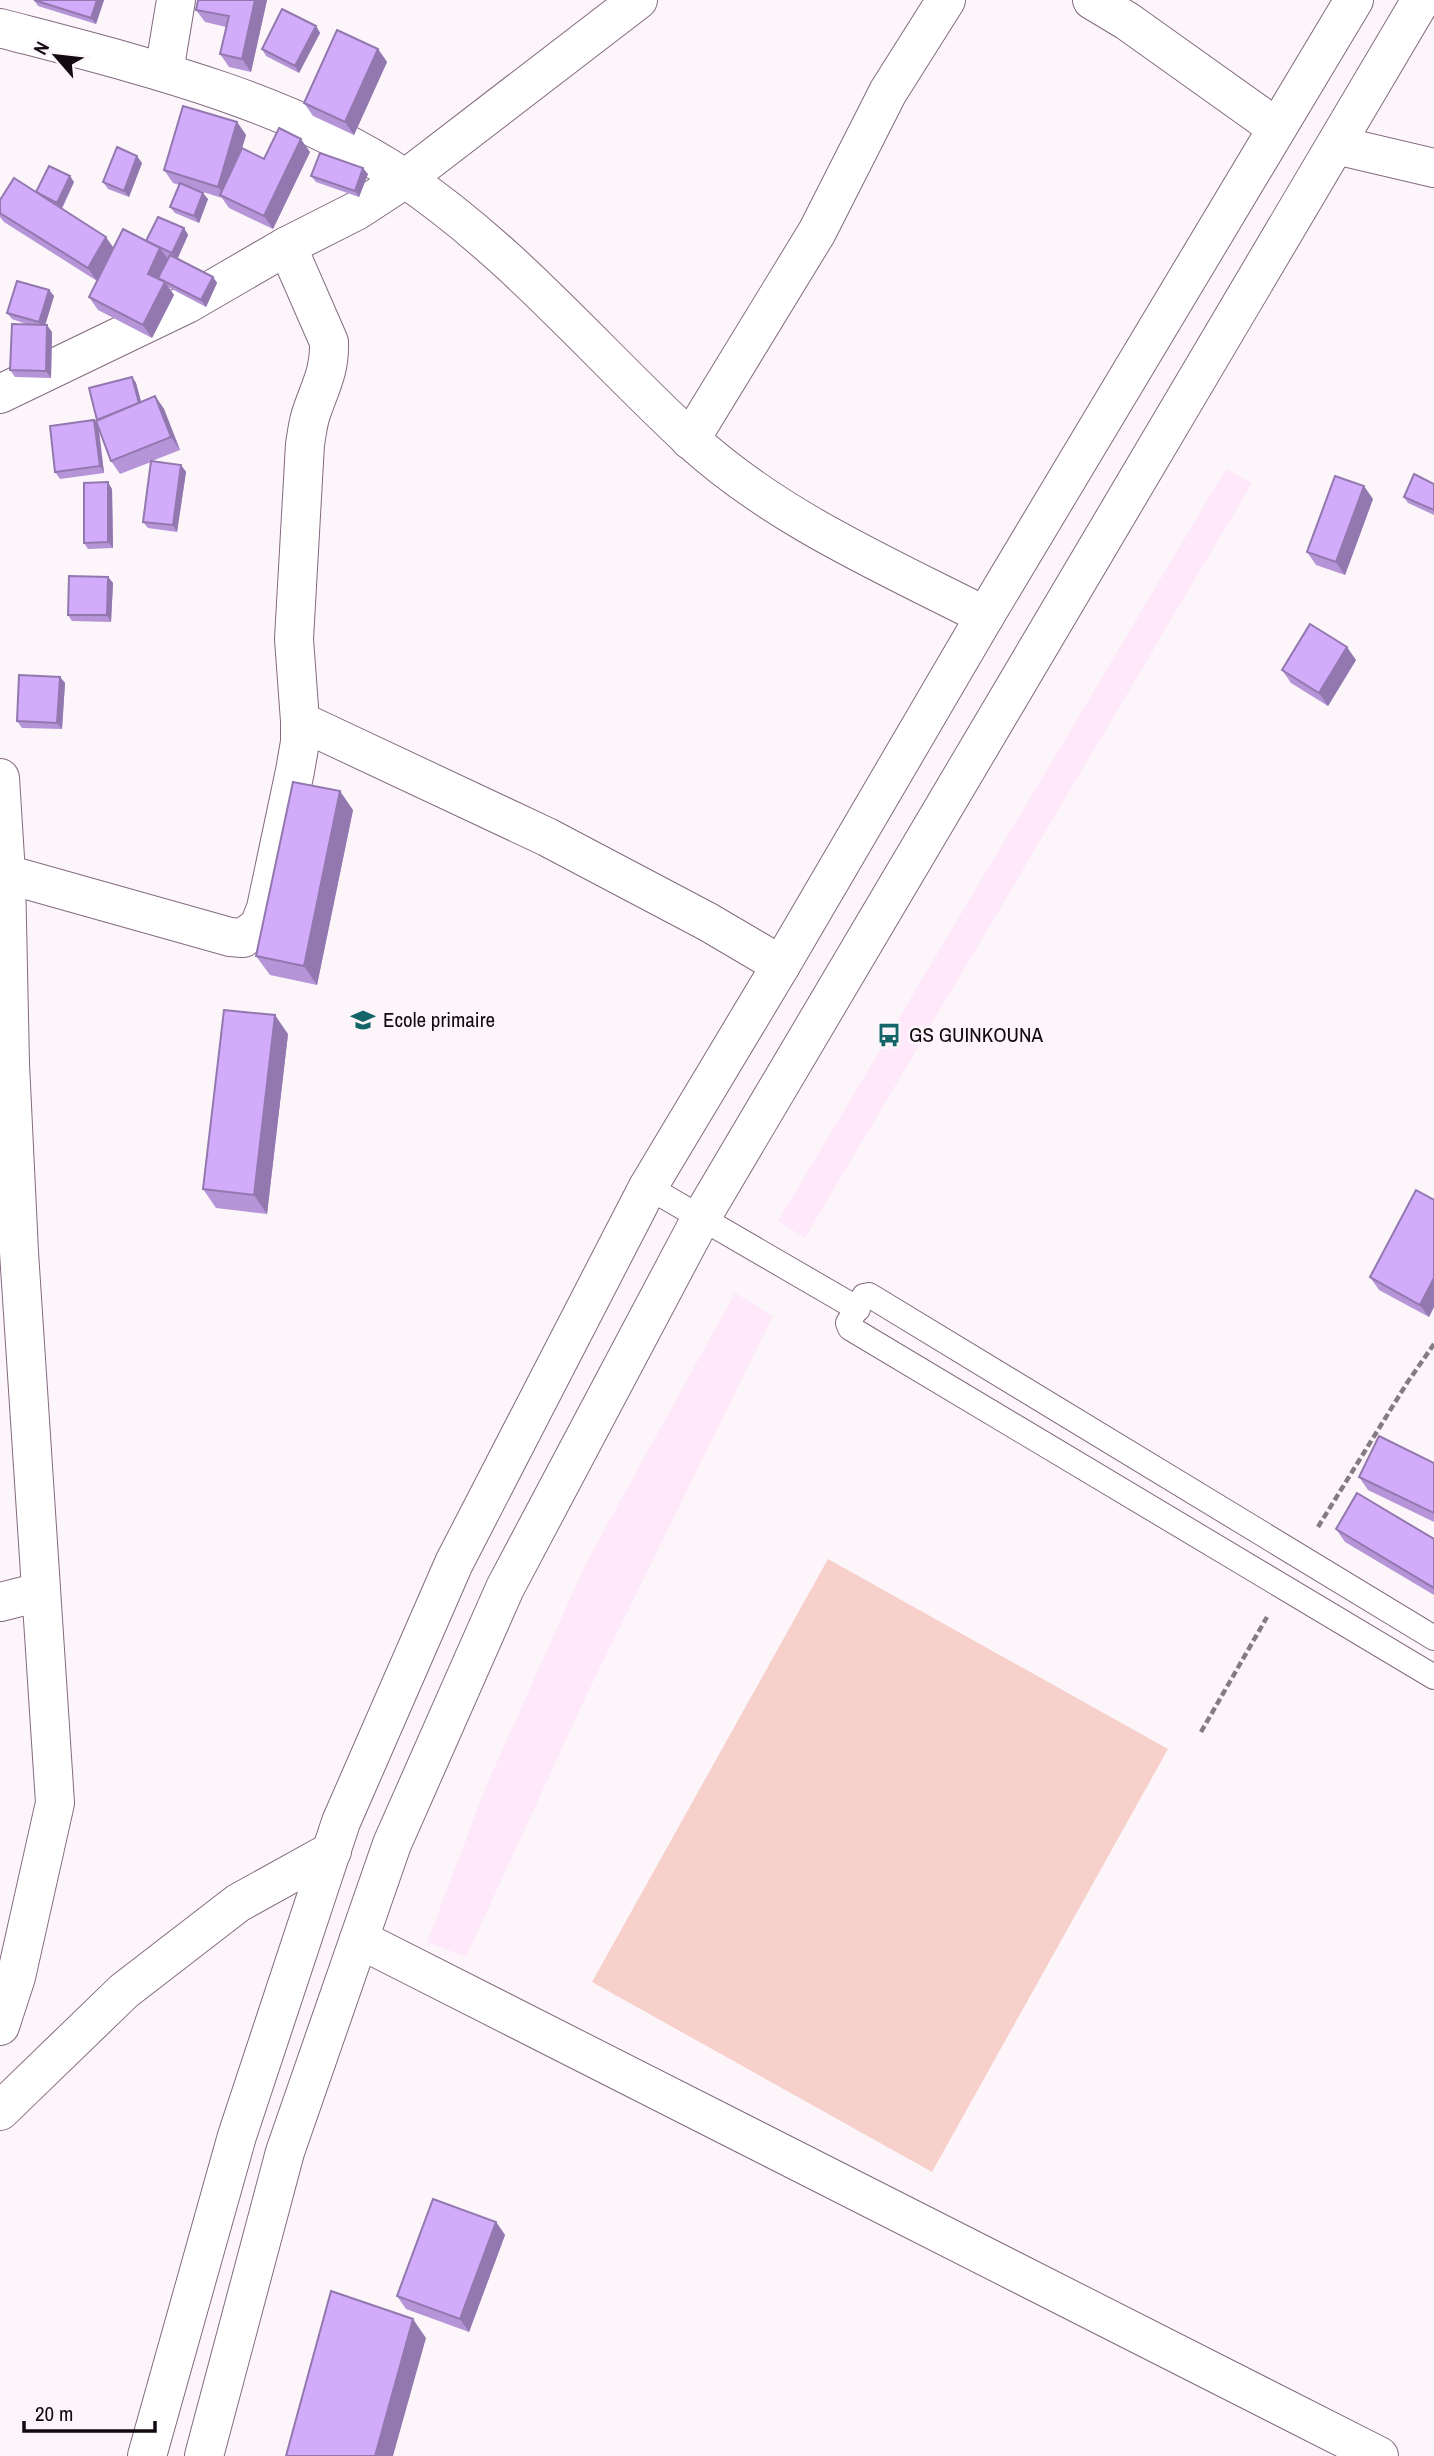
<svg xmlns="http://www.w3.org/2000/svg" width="1434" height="2456" font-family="'Archivo Narrow',sans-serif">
	<rect width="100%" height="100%" fill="#fcf6fb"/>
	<g fill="#fee8fa">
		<polygon points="1226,469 1252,483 805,1238 778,1221"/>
		<polygon points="735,1293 773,1316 586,1696 466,1957 427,1942 487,1784 587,1561"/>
	</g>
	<polygon fill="#f7d0cc" points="828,1559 1168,1749 932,2172 592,1982"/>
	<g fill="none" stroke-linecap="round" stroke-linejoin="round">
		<g stroke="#846a7f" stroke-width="26">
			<g id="service">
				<polyline points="648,1187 858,1309"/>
				<polyline points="1434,1638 869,1295 864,1296 848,1323 850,1328 1434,1677"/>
			</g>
		</g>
		<g stroke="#846a7f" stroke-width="40">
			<g id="minor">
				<polyline points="1092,0 1127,21 1277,128"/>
				<path d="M 0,28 C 137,64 286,99 404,178 C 512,251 595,351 690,439 C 775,517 883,564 985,616"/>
				<polyline points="164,72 176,0"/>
				<polyline points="1336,145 1434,168"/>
				<path d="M 287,246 L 329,342 C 330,370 321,385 312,411 C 308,421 307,433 305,444 L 294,639 L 300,721 L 547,837 L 708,922 L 781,965"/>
				<polyline points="0,394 187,304 287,246 356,211 405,179 638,0"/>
				<polyline points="690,440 817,232 888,92 946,0"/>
				<polyline points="0,778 6,874 10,1064 19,1252 55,1803 16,1977 0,2026"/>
				<polyline points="6,874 230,937 243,938 259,926 266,908 295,771 300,742 300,721"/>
				<polyline points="0,1602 40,1592"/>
				<polyline points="359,1939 1379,2456"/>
				<polyline points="0,2111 124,1991 238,1903 332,1851"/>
			</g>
		</g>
		<g stroke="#846a7f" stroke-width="40">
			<g id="tertiary">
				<polyline points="147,2456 237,2136 341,1822 454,1563 648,1187 781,965 985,616 1354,0"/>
				<polyline points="204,2456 285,2152 392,1844 505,1588 701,1218 1421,0"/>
			</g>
		</g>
		<g stroke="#847c82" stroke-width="4.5" stroke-dasharray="7 3.5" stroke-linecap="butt">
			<polyline points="1318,1527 1407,1383 1434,1344"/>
			<polyline points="1201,1732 1267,1617"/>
		</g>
		<use href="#service" stroke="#fff" stroke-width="24"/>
		<use href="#minor" stroke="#fff" stroke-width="38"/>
		<use href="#tertiary" stroke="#fff" stroke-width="38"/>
	</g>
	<g fill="#b594d7">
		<polygon points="34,0 104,0 96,24 38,6"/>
		<polygon points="267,0 251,72 229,67 220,54 226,27 205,22 196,10"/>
		<polygon points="316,26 320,33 299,73 266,56 262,49"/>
		<polygon points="378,49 387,62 354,135 313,116 304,103"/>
		<polygon points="237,122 246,135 241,151 264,159 310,152 273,229 229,208 222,198 200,191 208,199 199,223 175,213 170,207 179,185 173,183 164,170"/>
		<polygon points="142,163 129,197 108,189 103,182"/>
		<polygon points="368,174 359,197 316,182 311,176"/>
		<polygon points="74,182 62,209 114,248 146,241 184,228 188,235 177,259 213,277 217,283 206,307 168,287 174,295 152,338 98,310 89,297 102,272 97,281 4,222 0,217 0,200 36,192"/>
		<polygon points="49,290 54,296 45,325 52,332 51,378 15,377 10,370 29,325 12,319 7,313"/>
		<polygon points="132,377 136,383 141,402 155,396 164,409 180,450 152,461 181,465 186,472 177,532 148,528 143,522 151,462 120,474 111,461 99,428 104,473 60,479 55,472 94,420 98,426"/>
		<polygon points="1434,484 1434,515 1408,503 1404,497"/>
		<polygon points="112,489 113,548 88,549 84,543"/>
		<polygon points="1373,499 1345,575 1316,565 1307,552"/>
		<polygon points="108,577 113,583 111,622 72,621 68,615"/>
		<polygon points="1356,660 1328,706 1291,683 1282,670"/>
		<polygon points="60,677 65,683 62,729 22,728 17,721"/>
		<polygon points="353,810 317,985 270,975 256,956"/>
		<polygon points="288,1034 267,1214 216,1208 203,1189"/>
		<polygon points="1434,1200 1434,1307 1429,1317 1379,1290 1370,1277"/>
		<polygon points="1434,1463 1434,1522 1368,1490 1359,1477"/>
		<polygon points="1336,1529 1434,1539 1434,1595 1345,1542"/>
		<polygon points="496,2222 505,2235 469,2332 406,2309 397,2296"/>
	</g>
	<g fill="#9378af">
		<polygon points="97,0 104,0 96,24 91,18"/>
		<polygon points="255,0 267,0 251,72 242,59"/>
		<polygon points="316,26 320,33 299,73 295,66"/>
		<polygon points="378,49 387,62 354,135 345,122"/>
		<polygon points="237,122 246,135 227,198 218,187"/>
		<polygon points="301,139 310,152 273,229 264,216"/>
		<polygon points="137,156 142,163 129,197 124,191"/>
		<polygon points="363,168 368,174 359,197 355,191"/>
		<polygon points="70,176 74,182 61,209 57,203"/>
		<polygon points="203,193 208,199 199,223 194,216"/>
		<polygon points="184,228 188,235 177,260 172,253"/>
		<polygon points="106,237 115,250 97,281 88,268"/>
		<polygon points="160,248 169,261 160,280 148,274"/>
		<polygon points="213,277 217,283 206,307 201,300"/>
		<polygon points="165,282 174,295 152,338 143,325"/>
		<polygon points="49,290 54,296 44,329 39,322"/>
		<polygon points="47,325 52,332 51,378 46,371"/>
		<polygon points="132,377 136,383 145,416 141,410"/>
		<polygon points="155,396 164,409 180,450 171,437"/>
		<polygon points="94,420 98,427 104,473 100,466"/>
		<polygon points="181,465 186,472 177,532 173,525"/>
		<polygon points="108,482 112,489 113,548 108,542"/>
		<polygon points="1364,486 1373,499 1345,575 1336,562"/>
		<polygon points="108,577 113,583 111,622 107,615"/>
		<polygon points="1347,647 1356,660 1328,706 1319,693"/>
		<polygon points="60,677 65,683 62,729 57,723"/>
		<polygon points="340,791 353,810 317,985 304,966"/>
		<polygon points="275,1015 288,1034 267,1214 254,1195"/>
		<polygon points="1434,1278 1434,1307 1429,1317 1420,1305"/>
		<polygon points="496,2222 505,2235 469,2332 460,2319"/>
		<polygon points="413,2319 426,2338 393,2456 375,2456"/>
	</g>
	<g fill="#d2acfa" stroke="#9378af" stroke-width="2">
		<polygon points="34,0 97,0 91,18"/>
		<polygon points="198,0 255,0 242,59 220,54 229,16 196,10"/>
		<polygon points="282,9 316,26 295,66 262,49"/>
		<polygon points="337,30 378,49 345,122 304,103"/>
		<polygon points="183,106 237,122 218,187 164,170"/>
		<polygon points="279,128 301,139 264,216 220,195 242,148 264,159"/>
		<polygon points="117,147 137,156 124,191 103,182"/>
		<polygon points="320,153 363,168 355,191 311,176"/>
		<polygon points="49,166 70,176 57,203 36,192"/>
		<polygon points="14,178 106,237 88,268 0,213 0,200"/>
		<polygon points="180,183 203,193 194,216 170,207"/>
		<polygon points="158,217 184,228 172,253 146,241"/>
		<polygon points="123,229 160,248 148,274 165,282 143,325 89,297"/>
		<polygon points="170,255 213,277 201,300 158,278"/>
		<polygon points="17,281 49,290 39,322 7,313"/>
		<polygon points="12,324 47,325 46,371 10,370"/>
		<polygon points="132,377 139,403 97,420 89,388"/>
		<polygon points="155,396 171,437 111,461 96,421"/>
		<polygon points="94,420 100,466 55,472 50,426"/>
		<polygon points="151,461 181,465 173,525 143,522"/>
		<polygon points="1414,474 1434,484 1434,510 1404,497"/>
		<polygon points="1335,476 1364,486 1336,562 1307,552"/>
		<polygon points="108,482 108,542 84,543 84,483"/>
		<polygon points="69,576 108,577 107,615 68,615"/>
		<polygon points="1310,624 1347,647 1319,693 1282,670"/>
		<polygon points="19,675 60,677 57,723 17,721"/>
		<polygon points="293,782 340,791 304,966 256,956"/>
		<polygon points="224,1010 275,1015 254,1195 203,1189"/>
		<polygon points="1416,1190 1434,1200 1434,1278 1420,1305 1370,1277"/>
		<polygon points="1379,1436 1434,1463 1434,1513 1359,1477"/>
		<polygon points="1357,1493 1434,1539 1434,1588 1336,1529"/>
		<polygon points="433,2199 496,2222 460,2319 397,2296"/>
		<polygon points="331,2291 413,2319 375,2456 286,2456"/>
	</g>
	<defs>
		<g id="school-bare" transform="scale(1.89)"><path d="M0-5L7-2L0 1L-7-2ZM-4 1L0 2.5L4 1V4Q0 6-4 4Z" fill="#156469" stroke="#fcf6fb" stroke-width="2.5" paint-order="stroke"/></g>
		<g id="bus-bare" transform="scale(1.89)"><path d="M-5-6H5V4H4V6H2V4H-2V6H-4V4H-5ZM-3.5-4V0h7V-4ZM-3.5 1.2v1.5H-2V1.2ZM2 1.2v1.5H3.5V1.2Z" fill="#156469" stroke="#fcf6fb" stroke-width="2.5" paint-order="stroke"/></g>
	</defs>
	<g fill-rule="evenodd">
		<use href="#school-bare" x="363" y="1020"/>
		<use href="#bus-bare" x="889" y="1035"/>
	</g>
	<g text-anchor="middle" stroke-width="5" stroke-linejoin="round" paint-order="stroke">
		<g font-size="21" fill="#130911" stroke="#fcf6fb" text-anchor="start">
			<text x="383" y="1027">Ecole primaire</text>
			<text x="909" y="1042">GS GUINKOUNA</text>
		</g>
	</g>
	<g transform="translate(56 56) rotate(298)" stroke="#fcf6fb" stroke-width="5" paint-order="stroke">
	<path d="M0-5L12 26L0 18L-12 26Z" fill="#130911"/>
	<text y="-10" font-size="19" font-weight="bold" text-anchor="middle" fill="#130911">N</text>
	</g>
	<path d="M24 2421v10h131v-10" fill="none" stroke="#130911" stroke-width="3.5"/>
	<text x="35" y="2421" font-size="21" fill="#130911" stroke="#fcf6fb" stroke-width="5" paint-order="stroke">20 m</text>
</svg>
